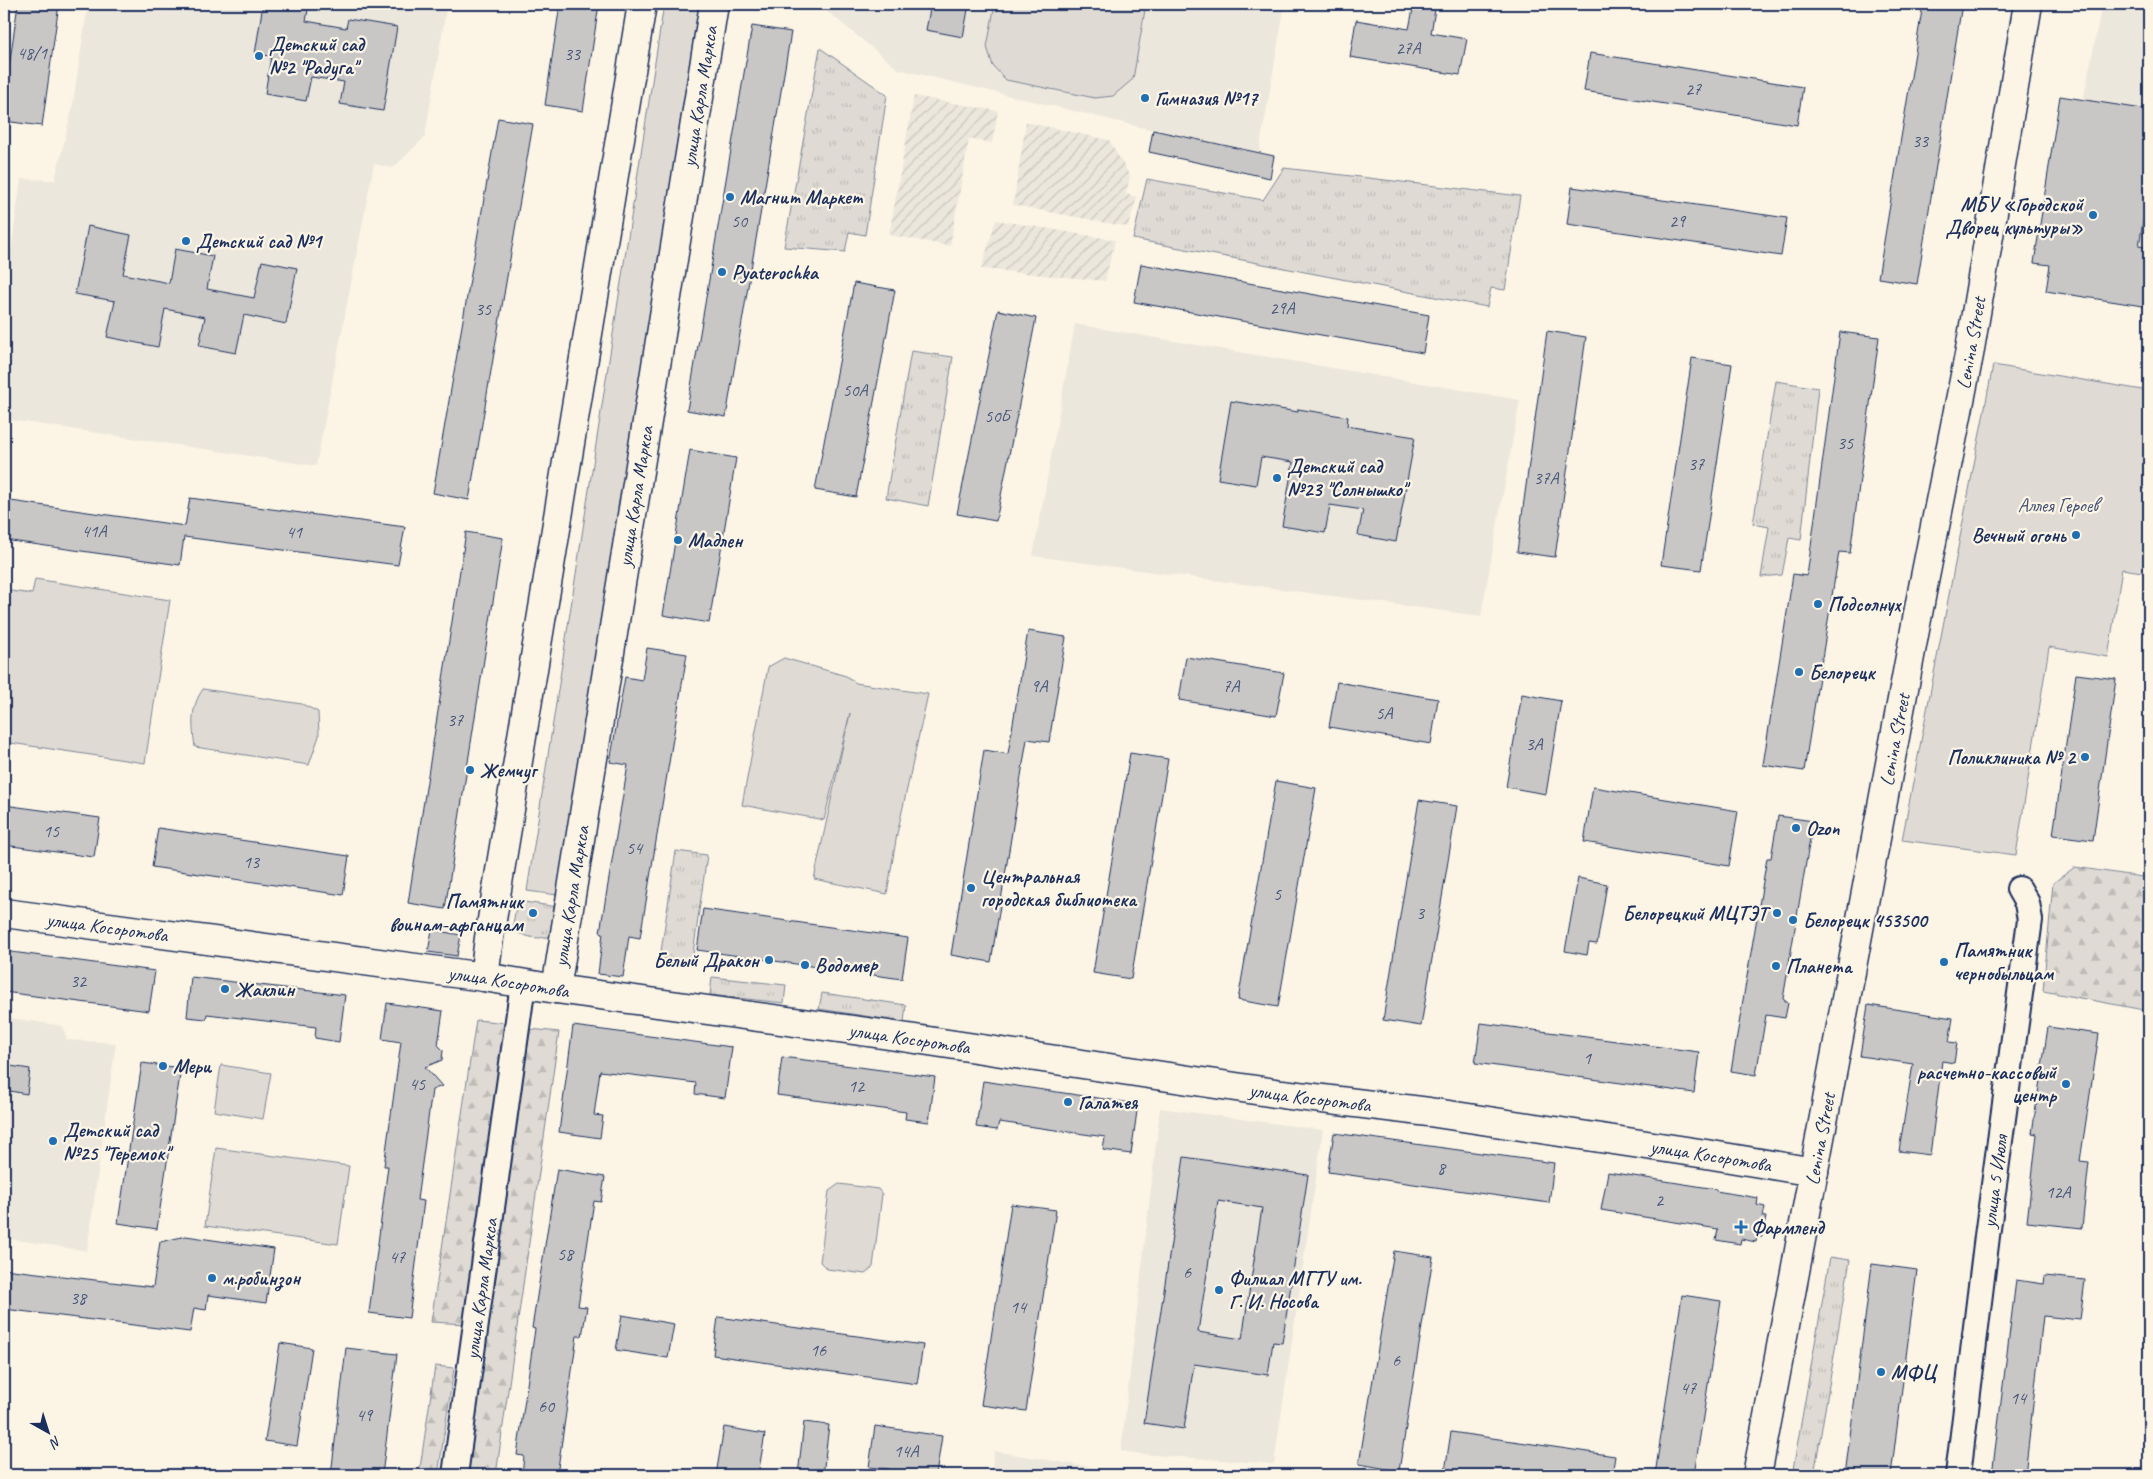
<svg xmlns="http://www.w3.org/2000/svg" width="2153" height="1479" font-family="Caveat,sans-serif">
	<defs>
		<pattern id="industrial-furrows" width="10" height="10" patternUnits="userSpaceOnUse" patternTransform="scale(1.25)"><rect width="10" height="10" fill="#ece7dc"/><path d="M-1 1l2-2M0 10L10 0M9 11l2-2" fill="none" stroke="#cac6bf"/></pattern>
		<pattern id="grass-tufts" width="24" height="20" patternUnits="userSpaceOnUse" patternTransform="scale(1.25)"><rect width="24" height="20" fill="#dfdbd4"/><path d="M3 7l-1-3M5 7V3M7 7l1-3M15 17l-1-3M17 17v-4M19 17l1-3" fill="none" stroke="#bfbcb8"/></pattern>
		<pattern id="forest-firs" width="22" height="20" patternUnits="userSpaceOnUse" patternTransform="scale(1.25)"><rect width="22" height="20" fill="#dfdbd4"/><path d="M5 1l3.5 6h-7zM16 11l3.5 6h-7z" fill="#bfbcb8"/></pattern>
	</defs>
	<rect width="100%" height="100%" fill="#fcf5e5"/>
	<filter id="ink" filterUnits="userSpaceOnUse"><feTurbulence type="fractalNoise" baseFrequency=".02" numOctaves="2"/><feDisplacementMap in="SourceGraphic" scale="10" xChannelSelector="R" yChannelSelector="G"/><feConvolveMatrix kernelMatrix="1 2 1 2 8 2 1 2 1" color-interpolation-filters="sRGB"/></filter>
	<g filter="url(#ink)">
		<g fill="#ece7dc">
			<polygon points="88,4 447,4 425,137 393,168 374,164 316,466 4,419 4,301 21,179 55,180 72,109"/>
			<polygon points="818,4 1285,4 1259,153 1153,130 898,69"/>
			<polygon points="2102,4 2149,4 2149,307 2046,291"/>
			<polygon points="1075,324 1520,400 1481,616 1033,556"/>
			<polygon points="4,1017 63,1026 67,1040 116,1043 87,1251 4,1238"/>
			<polygon points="1160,1108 1323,1130 1274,1464 1140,1454 1121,1451"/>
			<polygon points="994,1451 1139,1475 991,1475"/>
		</g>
		<g fill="url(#industrial-furrows)">
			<polygon points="914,96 998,111 992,143 969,139 950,246 889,235"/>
			<polygon points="1026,122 1109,140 1130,176 1126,194 1137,197 1128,227 1013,205"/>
			<polygon points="996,220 1115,240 1105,281 981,269"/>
		</g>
		<g fill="url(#grass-tufts)" stroke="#7d8599">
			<polygon points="820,48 887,95 865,235 849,232 845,252 784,247"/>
			<polygon points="1284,168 1520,196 1505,290 1491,288 1487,307 1133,239 1147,179 1263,200"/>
			<polygon points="911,351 953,357 928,506 886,498"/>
			<polygon points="1776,381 1818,388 1801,540 1789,538 1782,575 1761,577 1769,527 1753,524"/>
			<polygon points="676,851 707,855 692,961 660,958"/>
			<path d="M 517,901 L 558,907 L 553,935 C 537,941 527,937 512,930 Z"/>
			<polygon points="712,977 786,985 784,1003 710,995"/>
			<polygon points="822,993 906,1005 904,1022 819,1009"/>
			<polygon points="1830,1257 1850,1260 1814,1475 1792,1475"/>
		</g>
		<g fill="url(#forest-firs)" stroke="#7d8599">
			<polygon points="2075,867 2149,878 2149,1011 2043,991 2053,883"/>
			<polygon points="476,1020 509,1023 466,1324 431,1322"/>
			<polygon points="530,1029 559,1032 496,1475 468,1475"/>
			<polygon points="435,1366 454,1368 438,1475 419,1475"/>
		</g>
		<g fill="#dfdbd4" stroke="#7d8599">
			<polygon points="664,4 699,4 557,895 527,891"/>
			<polygon points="995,4 1146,4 1133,79 1113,96 1095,98 1006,80 993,66 987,47"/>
			<polygon points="1993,365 2149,391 2149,573 2122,569 2108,657 2049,647 2016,855 1902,840"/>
			<polygon points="35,579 170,600 145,763 4,742 4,590 32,594"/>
			<polygon points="784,658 846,676 856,683 928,694 897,834 887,894 814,879 850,713 824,820 742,805 768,667"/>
			<path d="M 203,689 L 302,704 L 318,712 L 319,736 L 309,765 L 195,747 C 192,725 190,708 203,689 Z"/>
			<polygon points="221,1065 271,1073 263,1119 214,1111"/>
			<polygon points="216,1148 349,1166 338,1244 205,1226"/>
			<polygon points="839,1184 878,1189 882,1194 873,1267 865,1274 827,1269 820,1262 829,1191"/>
		</g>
		<g fill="#c8c7c6" stroke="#1b2f5e" fill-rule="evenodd">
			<polygon points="18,4 59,4 42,126 4,121 4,103"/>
			<polygon points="263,4 309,4 306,21 346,28 348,19 397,27 383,111 340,104 344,82 311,77 306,101 265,94 271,56 255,54"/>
			<polygon points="560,4 599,4 583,111 545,105"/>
			<polygon points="931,4 969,4 963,37 926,30"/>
			<polygon points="1414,4 1436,4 1431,33 1467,39 1460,75 1350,57 1356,20 1409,29"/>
			<polygon points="1923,4 1962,4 1917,284 1878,278"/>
			<polygon points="752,26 791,32 726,417 687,410"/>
			<polygon points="1590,53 1803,87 1797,125 1584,91"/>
			<polygon points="2060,96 2149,110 2149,184 2139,246 2149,248 2149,307 2046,291 2050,265 2034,263"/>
			<polygon points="498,118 533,124 469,500 433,493"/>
			<polygon points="1153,130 1274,156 1270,178 1149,152"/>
			<polygon points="1572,187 1787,218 1781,256 1567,224"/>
			<polygon points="88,226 131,235 123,274 169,283 175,249 213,256 207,289 254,298 262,261 297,268 286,324 244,315 236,353 199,346 205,317 165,309 158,347 107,337 115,301 75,294"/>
			<polygon points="1141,264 1429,315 1423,353 1134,302"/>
			<polygon points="854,283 895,290 856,497 815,490"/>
			<polygon points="998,310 1036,318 996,521 957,514"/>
			<polygon points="1547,331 1586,337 1555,557 1517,552"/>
			<polygon points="1840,332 1879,337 1850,553 1839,552 1804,771 1763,765 1793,574 1807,576"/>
			<polygon points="1692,358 1732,364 1701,570 1661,565"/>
			<polygon points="1231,401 1298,412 1298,409 1348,417 1347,426 1415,437 1396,542 1358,535 1363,510 1330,505 1325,533 1282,526 1293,462 1261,457 1256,485 1218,479"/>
			<polygon points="690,450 736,458 709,623 663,615"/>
			<polygon points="190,498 405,527 398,565 184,537 180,565 4,540 4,500 185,526"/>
			<polygon points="466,532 503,538 445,909 408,903"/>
			<polygon points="1028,631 1066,637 1049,742 1027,739 991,962 951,955 984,750 1008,754"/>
			<polygon points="647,648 687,654 640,938 629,936 623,977 598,974 603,933 600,932 628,765 610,762 625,677 642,680"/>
			<polygon points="1186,657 1284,673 1276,716 1179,700"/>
			<polygon points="2076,674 2116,679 2093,840 2053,835"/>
			<polygon points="1337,682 1438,699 1431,744 1329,727"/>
			<polygon points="1522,694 1561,701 1546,794 1506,787"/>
			<polygon points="1130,753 1168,759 1131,979 1093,973"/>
			<polygon points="1276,781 1316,788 1278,1007 1238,1000"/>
			<polygon points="1593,787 1738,811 1729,866 1584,842"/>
			<polygon points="1419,800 1457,806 1421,1026 1383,1020"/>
			<polygon points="4,805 100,818 94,857 4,845"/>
			<polygon points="1778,816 1813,821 1783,999 1788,1003 1785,1018 1766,1015 1756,1075 1731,1071 1767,858 1771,858"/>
			<polygon points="158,828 349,856 343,895 152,867"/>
			<polygon points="1578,878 1607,884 1597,944 1589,943 1587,955 1565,951"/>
			<polygon points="703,909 908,938 902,979 697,950"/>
			<polygon points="432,930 461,935 457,956 428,952"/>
			<polygon points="4,951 155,971 149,1011 4,992"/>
			<polygon points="191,977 345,995 339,1042 315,1038 316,1027 207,1014 206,1019 187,1017"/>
			<polygon points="387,1003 443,1011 438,1045 443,1050 442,1060 425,1067 442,1086 432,1090 417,1200 424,1201 409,1318 369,1313 388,1166 384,1166 401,1042 382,1039"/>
			<polygon points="1868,1005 1953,1018 1949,1042 1957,1043 1954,1063 1942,1061 1930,1155 1899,1151 1913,1064 1860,1056"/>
			<polygon points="1481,1023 1699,1052 1694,1093 1475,1063"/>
			<polygon points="573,1026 732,1047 725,1098 695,1094 696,1083 600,1071 594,1115 603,1116 600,1138 559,1132"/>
			<polygon points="2048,1027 2099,1034 2080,1161 2089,1162 2082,1228 2027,1222 2037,1134 2032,1133"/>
			<polygon points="782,1057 935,1077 929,1122 905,1119 906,1112 777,1095"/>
			<polygon points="142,1063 181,1068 157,1229 118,1223"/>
			<polygon points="4,1065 30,1069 27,1094 4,1090"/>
			<polygon points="983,1081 1138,1104 1131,1154 1103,1150 1105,1137 999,1122 997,1130 976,1127"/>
			<polygon points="1334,1133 1554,1163 1549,1203 1328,1172"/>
			<path d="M 1184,1157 L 1308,1175 L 1282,1343 L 1273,1342 L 1268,1375 L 1194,1364 L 1184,1429 L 1144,1423 ZM 1218,1201 L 1262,1208 L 1242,1339 L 1198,1332 Z"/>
			<polygon points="557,1169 605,1177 601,1202 594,1201 578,1306 587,1307 582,1336 577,1336 557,1475 522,1475 524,1456 517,1455 535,1329 532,1328"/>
			<polygon points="1608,1172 1716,1189 1716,1191 1758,1198 1757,1205 1765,1207 1763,1217 1766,1217 1762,1237 1757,1237 1756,1242 1741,1239 1740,1244 1716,1240 1718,1229 1601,1210"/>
			<polygon points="1011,1204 1056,1210 1026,1411 981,1405"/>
			<polygon points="186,1236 274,1249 266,1303 208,1295 206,1310 194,1308 190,1332 4,1309 4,1269 153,1287 160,1242"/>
			<polygon points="1394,1251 1433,1257 1399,1471 1359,1464"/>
			<polygon points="1872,1264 1917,1270 1891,1475 1845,1475"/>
			<polygon points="2045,1276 2085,1280 2080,1320 2043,1316 2025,1475 1992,1475 2016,1280 2044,1284"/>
			<polygon points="1682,1295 1721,1301 1694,1475 1655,1475"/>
			<polygon points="622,1315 674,1324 668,1358 616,1350"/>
			<polygon points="718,1317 923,1345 917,1384 713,1355"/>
			<polygon points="280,1343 312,1348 297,1446 265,1441"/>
			<polygon points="346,1348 397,1354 382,1475 331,1475"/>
			<polygon points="804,1422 829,1425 823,1475 798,1475"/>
			<polygon points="875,1426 942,1436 936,1475 889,1475 889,1469 869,1467"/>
			<polygon points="724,1427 765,1434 758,1475 716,1475"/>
			<polygon points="1451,1432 1615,1456 1612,1475 1470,1475 1445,1471"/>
		</g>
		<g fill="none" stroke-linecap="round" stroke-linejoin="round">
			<g stroke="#1b2f5e" stroke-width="28">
				<g id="street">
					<path id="s1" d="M 455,1475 L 523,984"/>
					<path id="s2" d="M 1958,1475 L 1987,1236 L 2030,920 L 2027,903 L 2019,889"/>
				</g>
			</g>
			<g stroke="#1b2f5e" stroke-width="31">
				<g id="secondary">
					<path id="s3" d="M 4,913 L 484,977 L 556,989 L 882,1034 L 1282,1094 L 1429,1112 L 1706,1154 L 1814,1172"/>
					<polyline points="484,977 489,938 642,4"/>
					<path id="s4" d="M 556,989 L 714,4"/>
					<path id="s5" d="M 1757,1475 L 1923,587 L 1969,355 L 2028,4"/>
				</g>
			</g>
			<use href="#street" stroke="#fcf5e5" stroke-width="24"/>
			<use href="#secondary" stroke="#fcf5e5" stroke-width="28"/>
		</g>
	</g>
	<g fill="#1f6fb2" stroke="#fcf5e5" stroke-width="2">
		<circle cx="259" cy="56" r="5"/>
		<circle cx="1145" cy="98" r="5"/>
		<circle cx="730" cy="197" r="5"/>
		<circle cx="2093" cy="215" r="5"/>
		<circle cx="186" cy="241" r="5"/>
		<circle cx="722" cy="272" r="5"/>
		<circle cx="1277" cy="478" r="5"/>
		<circle cx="2076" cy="535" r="5"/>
		<circle cx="678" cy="540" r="5"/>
		<circle cx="1818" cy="604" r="5"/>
		<circle cx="1799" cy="672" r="5"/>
		<circle cx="2085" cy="757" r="5"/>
		<circle cx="470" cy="770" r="5"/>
		<circle cx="1796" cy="828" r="5"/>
		<circle cx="971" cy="888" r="5"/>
		<circle cx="533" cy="913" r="5"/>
		<circle cx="1777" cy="913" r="5"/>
		<circle cx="1793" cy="920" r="5"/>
		<circle cx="769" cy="960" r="5"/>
		<circle cx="1944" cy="962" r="5"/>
		<circle cx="805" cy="965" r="5"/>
		<circle cx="1776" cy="966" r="5"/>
		<circle cx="225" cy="989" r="5"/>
		<circle cx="163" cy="1066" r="5"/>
		<circle cx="2066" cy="1084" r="5"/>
		<circle cx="1068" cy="1102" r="5"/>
		<circle cx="53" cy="1141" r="5"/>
		<path d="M1738.5 1219.5h5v5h5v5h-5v5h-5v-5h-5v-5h5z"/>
		<circle cx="212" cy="1278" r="5"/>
		<circle cx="1219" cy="1290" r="5"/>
		<circle cx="1881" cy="1372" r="5"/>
	</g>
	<g text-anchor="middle" stroke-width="4.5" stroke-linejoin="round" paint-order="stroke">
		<g font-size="18" fill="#465578">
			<text x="1408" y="54">27А</text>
			<text x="32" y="59">48/1</text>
			<text x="572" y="60">33</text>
			<text x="1693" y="95">27</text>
			<text x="1920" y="147">33</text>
			<text x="739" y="227">50</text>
			<text x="1677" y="227">29</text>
			<text x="1282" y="314">29А</text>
			<text x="483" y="315">35</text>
			<text x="855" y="396">50А</text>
			<text x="997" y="422">50Б</text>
			<text x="1845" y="449">35</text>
			<text x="1696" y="470">37</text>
			<text x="1546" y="484">37А</text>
			<text x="94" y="537">41А</text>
			<text x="294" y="538">41</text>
			<text x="1039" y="692">9А</text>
			<text x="1231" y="692">7А</text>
			<text x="1384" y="719">5А</text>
			<text x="455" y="726">37</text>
			<text x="1534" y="750">3А</text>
			<text x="51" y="837">15</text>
			<text x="634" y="854">54</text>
			<text x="251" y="868">13</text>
			<text x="1277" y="900">5</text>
			<text x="1420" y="919">3</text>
			<text x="78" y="987">32</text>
			<text x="1587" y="1064">1</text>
			<text x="417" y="1090">45</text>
			<text x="856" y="1092">12</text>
			<text x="1441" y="1174">8</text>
			<text x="2058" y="1198">12А</text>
			<text x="1659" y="1206">2</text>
			<text x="565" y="1260">58</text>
			<text x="397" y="1263">47</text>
			<text x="1187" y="1278">6</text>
			<text x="78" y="1304">38</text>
			<text x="1018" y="1313">14</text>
			<text x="818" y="1356">16</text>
			<text x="1396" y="1366">6</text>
			<text x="1688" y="1394">47</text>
			<text x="2018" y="1404">14</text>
			<text x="546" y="1412">60</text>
			<text x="364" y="1421">49</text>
			<text x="906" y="1457">14А</text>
		</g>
		<g font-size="20" font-weight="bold" fill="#1b2f5e" stroke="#fcf5e5" text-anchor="start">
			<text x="269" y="51">Детский сад<tspan x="269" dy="23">№2 "Радуга"</tspan></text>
			<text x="1155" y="105">Гимназия №17</text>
			<text x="740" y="204">Магнит Маркет</text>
			<text x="2083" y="211" text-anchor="end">МБУ «Городской<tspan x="2083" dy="23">Дворец культуры»</tspan></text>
			<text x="196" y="248">Детский сад №1</text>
			<text x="732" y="279">Pyaterochka</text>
			<text x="1287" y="473">Детский сад<tspan x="1287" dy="23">№23 "Солнышко"</tspan></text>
			<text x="2066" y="542" text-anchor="end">Вечный огонь</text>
			<text x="688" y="547">Мадлен</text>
			<text x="1828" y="611">Подсолнух</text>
			<text x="1809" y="679">Белорецк</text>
			<text x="2075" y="764" text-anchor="end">Поликлиника № 2</text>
			<text x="480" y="777">Жемчуг</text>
			<text x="1806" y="835">Ozon</text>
			<text x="981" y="883">Центральная<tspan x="981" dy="23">городская библиотека</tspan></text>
			<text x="523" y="908" text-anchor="end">Памятник<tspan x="523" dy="23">воинам-афганцам</tspan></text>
			<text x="1767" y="920" text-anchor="end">Белорецкий МЦТЭТ</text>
			<text x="1803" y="927">Белорецк 453500</text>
			<text x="1954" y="957">Памятник<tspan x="1954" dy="23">чернобыльцам</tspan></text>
			<text x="759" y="967" text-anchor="end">Белый Дракон</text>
			<text x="815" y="972">Водомер</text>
			<text x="1786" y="973">Планета</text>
			<text x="235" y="996">Жаклин</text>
			<text x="173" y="1073">Мери</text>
			<text x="2056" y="1079" text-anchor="end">расчетно-кассовый<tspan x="2056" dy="23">центр</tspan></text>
			<text x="1078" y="1109">Галатея</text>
			<text x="63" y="1137">Детский сад<tspan x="63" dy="23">№25 "Теремок"</tspan></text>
			<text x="1751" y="1234">Фармленд</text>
			<text x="222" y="1285">м.робинзон</text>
			<text x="1229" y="1285">Филиал МГТУ им.<tspan x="1229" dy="23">Г. И. Носова</tspan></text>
			<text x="1891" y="1379">МФЦ</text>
		</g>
		<g font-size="20" fill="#1b2f5e" stroke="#fcf5e5">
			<text dy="7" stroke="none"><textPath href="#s4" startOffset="904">улица Карла Маркса</textPath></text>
			<text dy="7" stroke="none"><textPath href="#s5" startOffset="1152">Lenina Street</textPath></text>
			<text dy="7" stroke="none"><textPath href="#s4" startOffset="499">улица Карла Маркса</textPath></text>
			<text dy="7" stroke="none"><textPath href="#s5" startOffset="748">Lenina Street</textPath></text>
			<text dy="7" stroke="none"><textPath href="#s4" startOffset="94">улица Карла Маркса</textPath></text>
			<text dy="7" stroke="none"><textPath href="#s3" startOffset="104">улица Косоротова</textPath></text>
			<text dy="7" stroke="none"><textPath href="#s3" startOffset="509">улица Косоротова</textPath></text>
			<text dy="7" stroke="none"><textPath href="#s3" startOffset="914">улица Косоротова</textPath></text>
			<text dy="7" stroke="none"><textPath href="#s3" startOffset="1319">улица Косоротова</textPath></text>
			<text dy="7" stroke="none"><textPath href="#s5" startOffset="342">Lenina Street</textPath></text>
			<text dy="7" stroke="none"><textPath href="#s3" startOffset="1724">улица Косоротова</textPath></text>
			<text dy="7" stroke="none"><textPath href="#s2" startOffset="296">улица 5 Июля</textPath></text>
			<text dy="7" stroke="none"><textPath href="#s1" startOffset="188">улица Карла Маркса</textPath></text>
		</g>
		<g font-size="20" fill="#425176" stroke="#fcf5e5">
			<text x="2058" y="512">Аллея Героев</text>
		</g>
	</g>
	<rect width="2153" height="1479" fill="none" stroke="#fcf5e5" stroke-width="20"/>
	<rect x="10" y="10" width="2133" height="1459" fill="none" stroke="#1b2f5e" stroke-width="2" filter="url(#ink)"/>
	<g transform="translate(48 1432) rotate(141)" stroke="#fcf5e5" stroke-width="4" paint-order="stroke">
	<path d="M0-4L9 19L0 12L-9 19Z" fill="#1b2f5e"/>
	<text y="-8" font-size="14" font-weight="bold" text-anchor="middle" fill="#1b2f5e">N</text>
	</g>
</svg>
